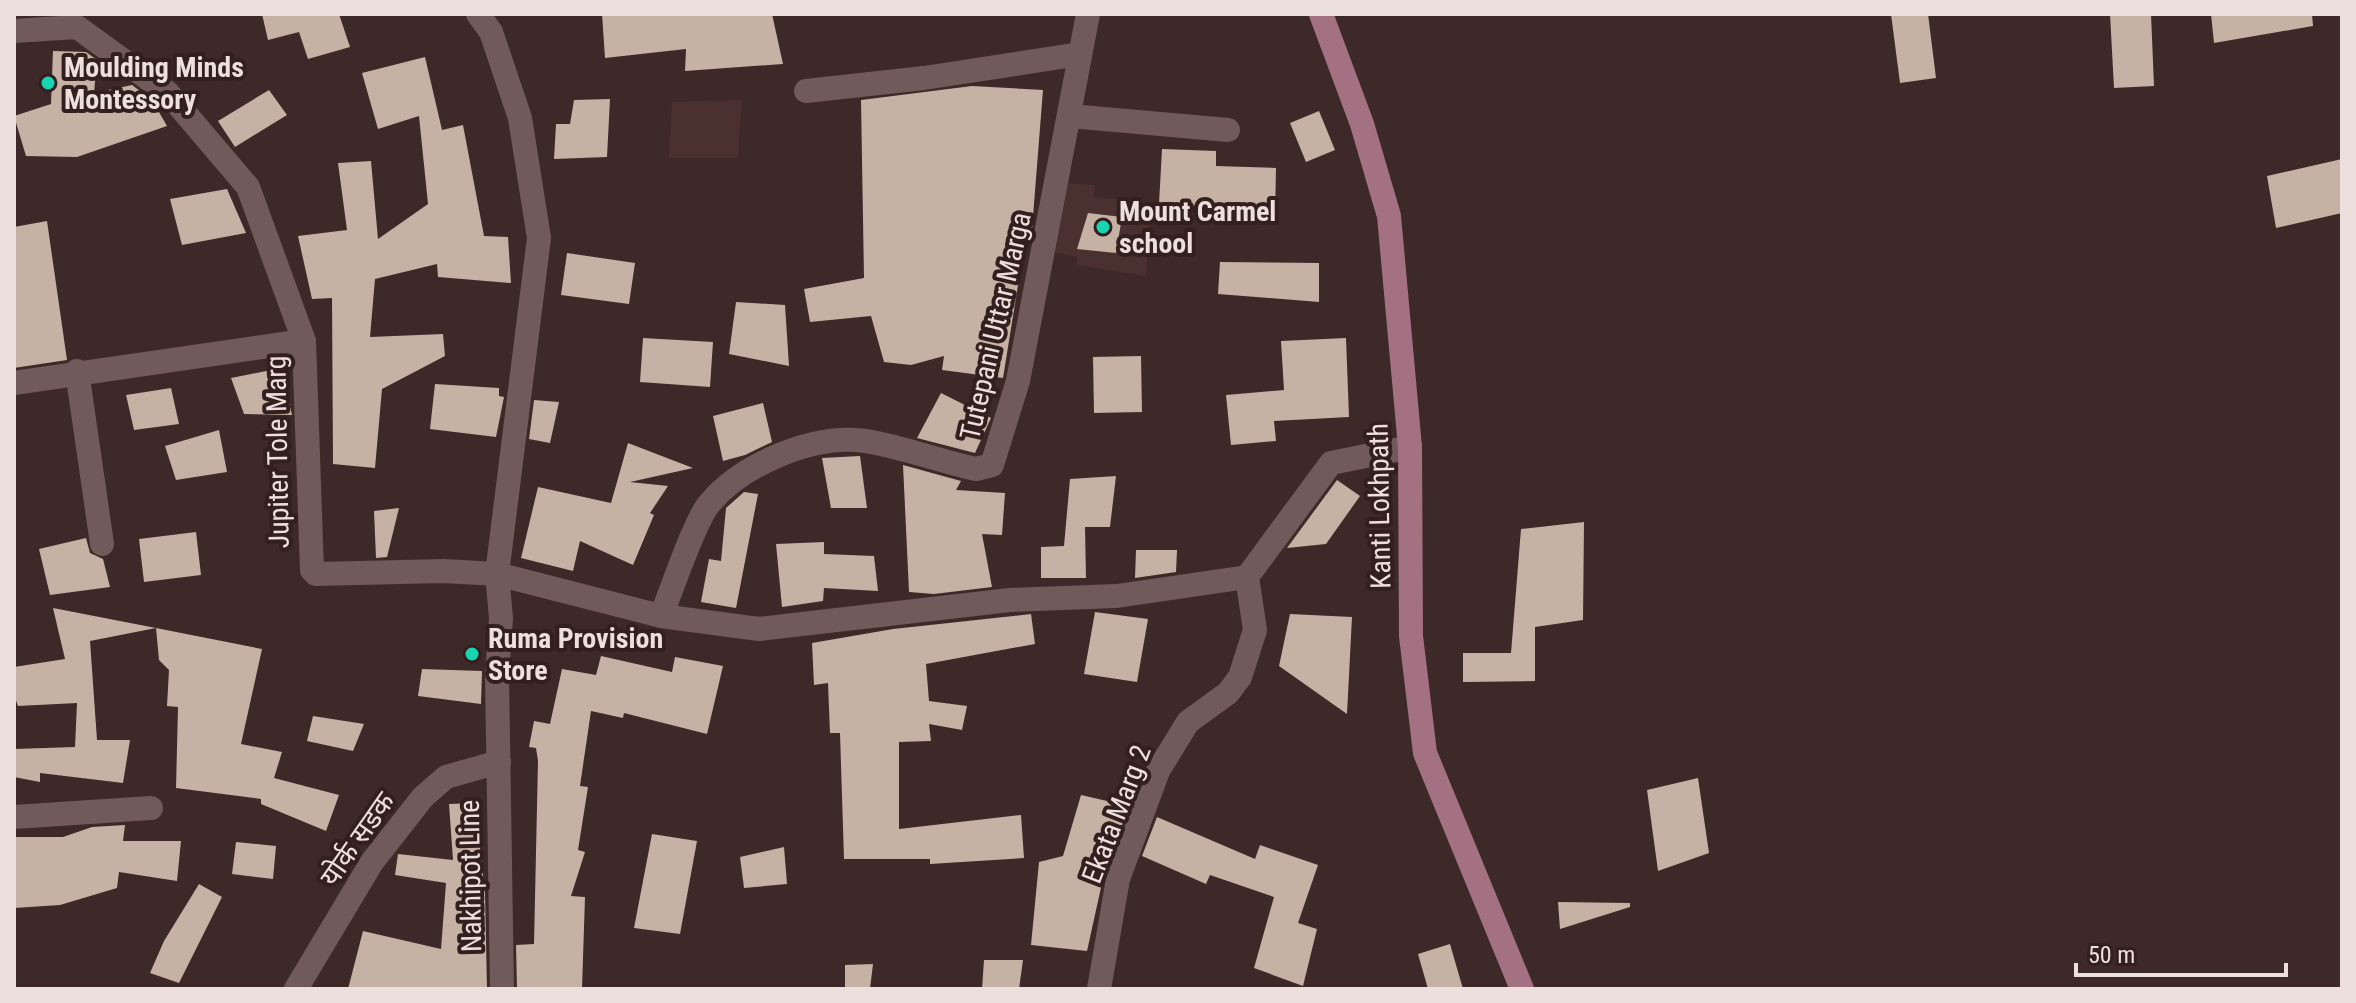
<svg xmlns="http://www.w3.org/2000/svg" width="2356" height="1003" font-family="'Roboto Condensed','Noto Sans Devanagari',sans-serif">
	<rect width="100%" height="100%" fill="#3c2928"/>
	<g fill="#4a302e">
		<polygon points="742,100 738,158 669,158 672,102"/>
		<polygon points="1063,183 1095,185 1094,197 1151,202 1146,276 1076,265 1077,257 1052,252"/>
	</g>
	<g fill="#c6b1a5">
		<polygon points="262,14 339,14 350,47 308,59 299,32 268,40"/>
		<polygon points="602,14 772,14 783,64 685,71 686,49 605,58"/>
		<polygon points="1891,14 1928,14 1936,78 1900,83"/>
		<polygon points="2110,14 2151,14 2154,86 2114,88"/>
		<polygon points="2211,14 2312,14 2313,26 2214,43"/>
		<polygon points="53,51 86,52 97,60 94,93 132,85 152,100 167,126 77,157 26,156 14,116 51,104"/>
		<polygon points="425,57 442,130 463,125 484,236 508,237 511,283 438,277 437,264 375,279 370,337 443,334 445,356 382,389 375,468 333,464 332,298 312,299 298,236 347,230 338,163 371,161 378,239 428,204 419,116 378,129 362,73"/>
		<polygon points="972,86 1043,90 1032,229 1030,236 1021,234 1019,279 1003,378 942,370 944,356 911,365 884,362 871,316 810,322 804,289 864,278 861,100"/>
		<polygon points="269,90 287,115 235,147 218,121"/>
		<polygon points="610,99 607,157 554,159 556,124 570,124 574,100"/>
		<polygon points="1319,111 1335,150 1306,162 1290,123"/>
		<polygon points="1162,149 1216,151 1216,166 1276,168 1275,219 1222,217 1222,207 1159,204"/>
		<polygon points="2342,159 2342,213 2276,228 2267,176"/>
		<polygon points="227,189 246,233 182,245 170,199"/>
		<polygon points="1088,213 1122,217 1116,253 1077,249"/>
		<polygon points="47,221 67,360 14,368 14,227"/>
		<polygon points="567,253 635,263 629,304 561,295"/>
		<polygon points="1220,262 1319,263 1319,302 1218,294"/>
		<polygon points="736,302 785,305 789,366 729,354"/>
		<polygon points="643,338 713,342 710,387 640,382"/>
		<polygon points="1346,338 1349,417 1274,421 1276,441 1231,445 1226,395 1284,390 1281,341"/>
		<polygon points="1141,356 1142,412 1094,413 1093,357"/>
		<polygon points="281,368 292,415 244,414 231,378"/>
		<polygon points="435,384 499,388 499,396 504,397 496,437 430,429"/>
		<polygon points="171,388 179,424 134,430 126,395"/>
		<polygon points="941,393 991,418 975,453 917,438"/>
		<polygon points="534,400 559,402 550,443 529,439"/>
		<polygon points="763,403 772,442 745,455 723,461 713,416"/>
		<polygon points="219,430 227,472 176,480 165,446"/>
		<polygon points="628,443 693,468 630,482 668,486 650,513 654,515 633,565 580,541 573,571 521,558 538,487 611,503"/>
		<polygon points="860,456 867,508 831,508 822,458"/>
		<polygon points="903,465 961,481 956,490 1005,493 1002,535 982,534 992,587 934,594 909,592"/>
		<polygon points="1116,476 1110,527 1085,527 1086,578 1041,578 1041,547 1064,546 1070,479"/>
		<polygon points="1337,480 1360,496 1326,544 1287,548"/>
		<polygon points="744,492 758,494 736,608 701,602 709,559 721,561 726,508"/>
		<polygon points="399,508 387,557 376,558 374,511"/>
		<polygon points="1584,522 1583,620 1535,627 1535,681 1463,682 1463,653 1511,653 1521,529"/>
		<polygon points="196,532 201,575 144,582 139,539"/>
		<polygon points="86,538 90,553 103,559 110,587 50,595 39,549"/>
		<polygon points="824,542 824,554 874,556 878,591 824,588 823,601 782,607 776,544"/>
		<polygon points="1136,550 1177,550 1176,572 1135,578"/>
		<polygon points="53,608 156,628 90,641 97,740 130,740 123,783 40,773 40,782 14,777 14,749 75,747 77,703 18,706 14,695 14,667 65,659"/>
		<polygon points="1095,612 1148,619 1137,682 1084,674"/>
		<polygon points="1031,614 1035,644 926,664 929,701 967,706 962,730 929,724 931,741 899,742 899,829 1021,815 1024,858 930,864 930,859 844,859 840,733 830,733 828,683 814,685 812,643 893,629"/>
		<polygon points="1290,614 1352,617 1347,714 1279,666"/>
		<polygon points="156,628 262,649 241,744 282,752 274,778 339,795 326,831 261,804 261,799 176,788 178,707 167,706 169,670 159,660"/>
		<polygon points="601,656 672,672 675,657 723,666 707,734 624,713 623,718 591,711 580,786 588,787 578,850 585,852 571,896 585,897 582,989 517,989 516,945 534,944 538,761 536,748 529,747 534,721 550,724 562,669 596,675"/>
		<polygon points="422,669 482,671 481,704 418,696"/>
		<polygon points="313,716 364,724 353,751 307,741"/>
		<polygon points="1698,778 1709,853 1658,871 1647,790"/>
		<polygon points="1081,795 1129,806 1104,874 1087,951 1031,945 1039,862 1063,856"/>
		<polygon points="475,803 485,893 487,989 348,989 363,931 441,949 446,883 395,875 398,854 453,860 449,804"/>
		<polygon points="1157,817 1255,859 1260,845 1318,865 1298,923 1317,929 1303,986 1254,968 1274,897 1210,875 1206,884 1142,856"/>
		<polygon points="125,825 123,841 181,841 177,881 119,872 117,888 60,905 14,908 14,837 63,837 92,827"/>
		<polygon points="652,834 697,841 680,934 634,928"/>
		<polygon points="236,842 276,846 273,879 232,874"/>
		<polygon points="784,847 787,884 744,888 740,857"/>
		<polygon points="199,884 222,897 179,983 150,973 164,941"/>
		<polygon points="1558,902 1630,903 1630,907 1560,929"/>
		<polygon points="1450,944 1463,989 1428,989 1418,954"/>
		<polygon points="984,960 1023,960 1019,989 982,989"/>
		<polygon points="873,964 870,989 845,989 845,965"/>
	</g>
	<g fill="none" stroke-linecap="round" stroke-linejoin="round">
		<g stroke="#715b5a" stroke-width="24">
			<polyline points="478,14 491,32 520,118 539,238 497,574 661,616 759,629 1010,600 1117,596 1247,577"/>
			<polyline points="14,31 77,27 168,93 248,187 304,341 312,570 316,574 443,571 497,574 501,618 497,676 502,989"/>
			<polyline points="806,91 924,78 1080,54"/>
			<polyline points="1070,116 1228,130"/>
			<polyline points="77,371 102,544"/>
			<polyline points="14,383 304,341"/>
			<path d="M 661,616 C 672,590 694,522 709,504 C 740,466 807,437 856,440 C 888,442 942,462 976,469 L 992,465 L 1018,381 L 1088,14"/>
			<polyline points="14,817 151,808"/>
			<polyline points="296,989 372,862 423,797 446,777 499,762"/>
			<polyline points="1099,989 1118,879 1158,771 1188,722 1228,693 1240,677 1255,630 1247,577 1331,463 1410,447"/>
		</g>
		<polyline stroke="#a47182" stroke-width="24" points="1321,14 1362,124 1389,216 1410,447 1411,636 1425,753 1522,989"/>
	</g>
	<g fill="#17d5b3" stroke="#321f1e" stroke-width="3">
		<circle cx="48" cy="83" r="8"/>
		<circle cx="1103" cy="227" r="8"/>
		<circle cx="472" cy="654" r="8"/>
	</g>
	<g text-anchor="middle" stroke-width="8" stroke-linejoin="round" paint-order="stroke">
		<g font-size="28" font-weight="bold" fill="#ecdfdd" stroke="#321f1e" text-anchor="start">
			<text x="64" y="77">Moulding Minds<tspan x="64" dy="32">Montessory</tspan></text>
			<text x="1119" y="221">Mount Carmel<tspan x="1119" dy="32">school</tspan></text>
			<text x="488" y="648">Ruma Provision<tspan x="488" dy="32">Store</tspan></text>
		</g>
		<g font-size="28" fill="#ecdfdd" stroke="#321f1e">
			<text transform="translate(995 326) rotate(-77)" y="10">Tutepani Uttar Marga</text>
			<text transform="translate(277 452) rotate(-91)" y="10">Jupiter Tole Marg</text>
			<text transform="translate(1379 506) rotate(-91)" y="10">Kanti Lokhpath</text>
			<text transform="translate(1116 814) rotate(-69)" y="10">Ekata Marg 2</text>
			<text transform="translate(357 839) rotate(-55)" y="10">योर्क सडक</text>
			<text transform="translate(470 876) rotate(-91)" y="10">Nakhipot Line</text>
		</g>
	</g>
	<rect width="2356" height="1003" fill="none" stroke="#ecdfdd" stroke-width="32"/>
	<path d="M2076 963v12h210v-12" fill="none" stroke="#ecdfdd" stroke-width="4"/>
	<text x="2088" y="963" font-size="24" fill="#ecdfdd" stroke="#321f1e" stroke-width="6" paint-order="stroke">50 m</text>
</svg>
